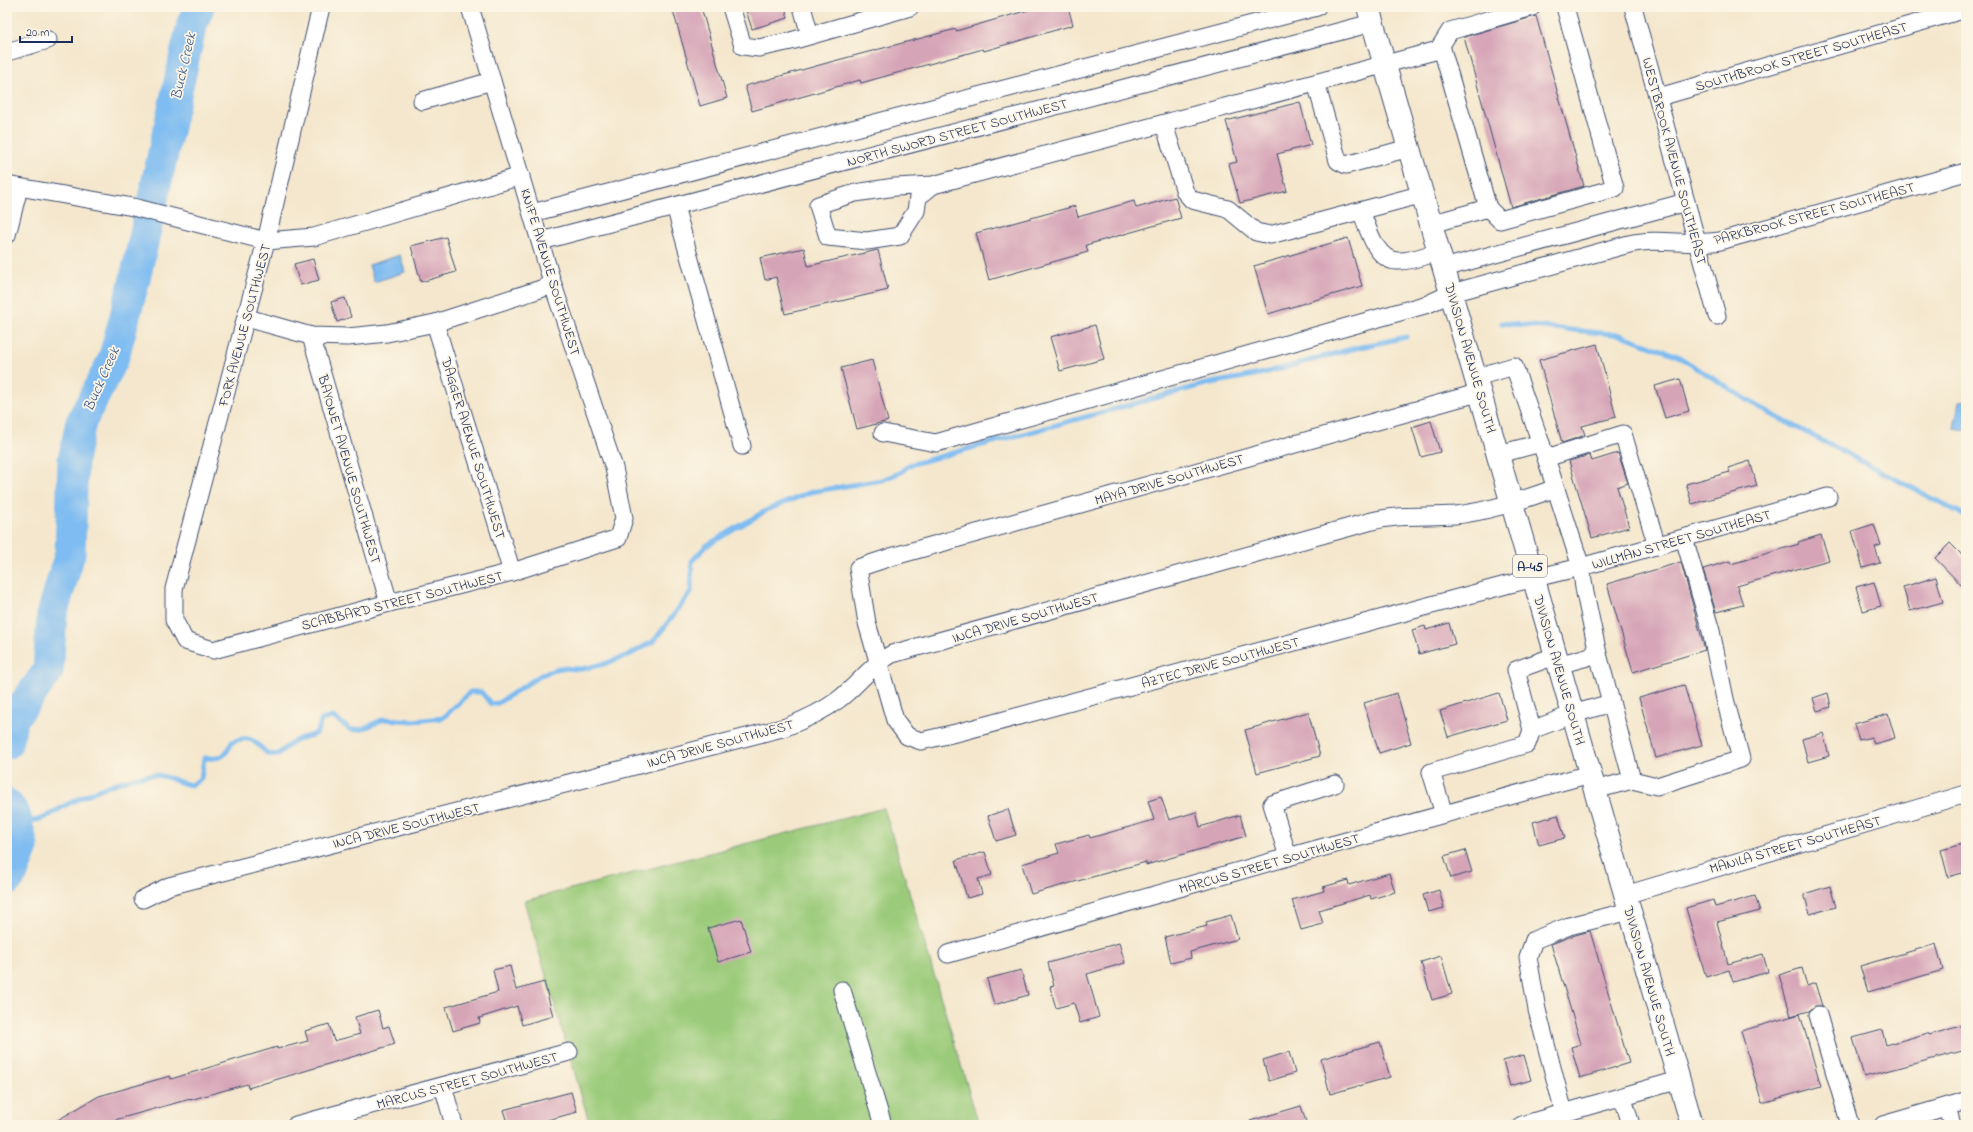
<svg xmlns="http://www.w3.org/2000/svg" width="1973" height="1132" font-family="'Indie Flower',sans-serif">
	<rect width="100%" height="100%" fill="#fcf5e5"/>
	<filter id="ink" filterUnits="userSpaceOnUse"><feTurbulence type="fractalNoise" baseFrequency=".025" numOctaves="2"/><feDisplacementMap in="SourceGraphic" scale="8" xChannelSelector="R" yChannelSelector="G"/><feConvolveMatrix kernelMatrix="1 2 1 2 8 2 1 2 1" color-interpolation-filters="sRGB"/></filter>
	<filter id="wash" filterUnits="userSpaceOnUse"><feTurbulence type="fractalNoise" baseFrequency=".012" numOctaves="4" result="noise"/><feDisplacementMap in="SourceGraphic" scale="16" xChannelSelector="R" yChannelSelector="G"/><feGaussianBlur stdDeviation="0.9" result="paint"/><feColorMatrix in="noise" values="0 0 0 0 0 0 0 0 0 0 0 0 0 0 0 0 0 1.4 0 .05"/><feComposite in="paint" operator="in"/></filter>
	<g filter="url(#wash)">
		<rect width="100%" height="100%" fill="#f4e7cd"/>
		<polygon fill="#9bcb7a" stroke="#5b7d6c" points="884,808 979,1125 590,1125 524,901"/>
		<g fill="#7ebcf1" stroke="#4c76a8">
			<polygon points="400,255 405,272 374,282 369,265"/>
			<polygon points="1966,400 1966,431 1954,429 1959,401"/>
		</g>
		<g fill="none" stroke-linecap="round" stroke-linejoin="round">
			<g stroke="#7ebcf1" stroke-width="5">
				<polyline points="1502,323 1621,335 1676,355 1765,411 1966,516"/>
				<path d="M 15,814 C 18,816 22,820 26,820 C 42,824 57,809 70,803 C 94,791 128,776 154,775 C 168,775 179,784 192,785 L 201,778 L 204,758 C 221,759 225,758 232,742 C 253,734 254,742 268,754 L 277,755 C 283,751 288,745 295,741 C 309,732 317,742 321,720 L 333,717 L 351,730 L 363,729 L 384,719 L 413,721 L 443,718 L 470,692 L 481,692 L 491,704 L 498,703 L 541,675 L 560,668 L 581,669 L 604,664 L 631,654 L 654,641 L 691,592 L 692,561 L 706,546 L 767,510 L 811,492 L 882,480 L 901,472 L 909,465 L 1206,384 L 1260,374 L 1352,349 L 1406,337"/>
			</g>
			<g stroke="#7ebcf1" stroke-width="31">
				<polyline points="7,744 13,719 48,671 52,615 70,553 73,460 81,422 113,360 134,283 192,24 199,7"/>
				<polyline points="7,804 15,814 23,847 13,873 7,881"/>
			</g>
		</g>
		<g id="blocks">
			<g fill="#d6a4b7">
				<polygon points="672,7 701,7 727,98 700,106"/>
				<polygon points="745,7 785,7 788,18 752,29"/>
				<polygon points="1039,7 1068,7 1073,25 984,51 983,49 861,83 860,80 752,111 745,86 834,61 956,29 956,31"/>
				<polygon points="1536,16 1584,186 1511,207 1464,37"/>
				<polygon points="1300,102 1311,145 1277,154 1287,191 1240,203 1229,164 1237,162 1226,121"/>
				<polygon points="1175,197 1181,218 1086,245 1088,252 989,280 976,233 1075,206 1078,217 1134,201 1136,208"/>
				<polygon points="446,237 456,272 421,282 411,246"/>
				<polygon points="1348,238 1362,286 1268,314 1254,266"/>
				<polygon points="804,248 808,266 878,250 888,290 785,314 776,277 765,280 760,258"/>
				<polygon points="313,259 319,280 300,285 294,264"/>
				<polygon points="345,298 351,317 337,322 331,302"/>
				<polygon points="1095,325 1104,359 1060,371 1050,337"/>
				<polygon points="1597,344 1616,417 1582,426 1585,435 1562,443 1539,360"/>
				<polygon points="872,360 888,421 857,429 841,368"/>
				<polygon points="1680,379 1689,411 1665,418 1655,386"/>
				<polygon points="1431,421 1440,452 1421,457 1412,427"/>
				<polygon points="1618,453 1628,483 1617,487 1629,527 1592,538 1569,461 1590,455 1592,461"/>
				<polygon points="1750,461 1757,486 1692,504 1686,484 1730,472 1728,468"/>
				<polygon points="1874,524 1881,545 1875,547 1880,563 1863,568 1852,531"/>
				<polygon points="1821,535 1829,560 1737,586 1743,605 1716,612 1703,569 1730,561 1731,564 1799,544 1798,542"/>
				<polygon points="1950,543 1966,559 1966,590 1935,558"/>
				<polygon points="1681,562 1705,650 1633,672 1607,584"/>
				<polygon points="1936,577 1943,602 1910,611 1903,587"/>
				<polygon points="1874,582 1881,606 1863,611 1856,587"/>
				<polygon points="1449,623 1455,644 1419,654 1412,630 1425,626 1426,630"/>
				<polygon points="1684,685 1702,745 1656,758 1639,698"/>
				<polygon points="1397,693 1411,743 1379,753 1364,703"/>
				<polygon points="1499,693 1507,720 1448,737 1440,711"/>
				<polygon points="1828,693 1831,707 1817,711 1813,698"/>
				<polygon points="1308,712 1320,756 1257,773 1245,730"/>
				<polygon points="1888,714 1895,738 1874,744 1872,737 1859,740 1854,724"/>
				<polygon points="1823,733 1829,756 1808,762 1802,739"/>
				<polygon points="1161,797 1169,820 1196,812 1200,827 1240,815 1246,836 1146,865 1146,862 1031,894 1022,864 1059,853 1056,844 1089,835 1090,838 1154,820 1148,801"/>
				<polygon points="1008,809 1016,835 996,841 988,816"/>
				<polygon points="1558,815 1565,838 1539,845 1533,822"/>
				<polygon points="1966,843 1966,872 1948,877 1941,850"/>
				<polygon points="1465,850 1472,872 1451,878 1444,856"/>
				<polygon points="985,852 992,875 978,879 982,894 967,898 956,860"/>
				<polygon points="1389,873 1395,892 1371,899 1370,895 1319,910 1323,924 1301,930 1292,900 1324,891 1323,887 1348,880 1349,885"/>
				<polygon points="1830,886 1836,907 1810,914 1804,894"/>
				<polygon points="1439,890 1444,908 1428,912 1423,895"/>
				<polygon points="1755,896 1760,911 1717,922 1728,964 1763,954 1768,972 1733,982 1729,970 1706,977 1686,908 1713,900 1715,907"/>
				<polygon points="1231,915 1238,939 1190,952 1191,958 1171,963 1165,937 1207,926 1206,922"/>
				<polygon points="741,919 751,952 718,962 708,928"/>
				<polygon points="1590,931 1629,1063 1580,1078 1571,1047 1581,1044 1551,944 1572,936"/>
				<polygon points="1119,943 1125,963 1087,974 1099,1017 1080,1023 1074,1003 1056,1008 1050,987 1054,986 1048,963"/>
				<polygon points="1936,944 1943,970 1868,992 1860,966"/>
				<polygon points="1441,956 1452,994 1432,1000 1421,962"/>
				<polygon points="510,966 516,990 544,982 553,1016 522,1025 517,1006 479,1018 480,1023 453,1031 446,1007 498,992 493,970"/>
				<polygon points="1802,968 1807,986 1815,983 1822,1006 1815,1006 1809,1011 1791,1016 1779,975"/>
				<polygon points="1021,970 1028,995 994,1005 987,979"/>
				<polygon points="378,1010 383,1028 389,1026 395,1044 248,1088 247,1084 190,1100 190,1099 111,1121 105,1125 49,1125 99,1096 170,1076 171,1079 277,1047 277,1049 308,1041 305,1031 329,1024 334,1041 360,1034 355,1017"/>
				<polygon points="1800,1014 1821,1086 1762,1103 1741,1031"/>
				<polygon points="1964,1025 1966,1033 1966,1050 1864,1077 1853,1038 1882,1030 1886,1045 1928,1033 1929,1035"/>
				<polygon points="1380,1042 1390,1077 1330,1094 1321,1059"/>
				<polygon points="1289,1052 1295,1073 1269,1081 1263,1060"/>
				<polygon points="1524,1055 1531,1080 1510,1086 1503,1061"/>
				<polygon points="571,1092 577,1112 544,1121 545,1125 508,1125 503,1110"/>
				<polygon points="1301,1106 1307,1125 1250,1125 1250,1121"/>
			</g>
		</g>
	</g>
	<g filter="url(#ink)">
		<use href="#blocks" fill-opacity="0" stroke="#3c4b6f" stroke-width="1"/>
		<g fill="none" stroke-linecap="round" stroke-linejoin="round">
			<g stroke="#3c4b6f" stroke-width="19">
				<g id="minor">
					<polyline points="321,7 266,241 174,589 174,620 185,641 213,650 389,603 512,572 618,538 624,518 614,468 553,285 470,7"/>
					<polyline points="731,7 743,46 759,48 791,41 910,7"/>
					<polyline points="802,7 810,35"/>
					<polyline points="1633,7 1717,316"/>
					<polyline points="1438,50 1450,31 1532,7"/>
					<polyline points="7,52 48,40"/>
					<polyline points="1316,83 1338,161 1346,165 1409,148"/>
					<polyline points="1659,97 1966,9"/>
					<polyline points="422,101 492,81"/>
					<polyline points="1164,124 1185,192 1192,200 1228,209 1256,232 1270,235 1423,194"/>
					<polyline points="7,185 133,207 266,241 314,237 521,176"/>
					<polyline points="933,185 918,197 916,211 900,236 867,241 828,237 818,205 855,193 895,187 933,185 1442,49 1488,208 1431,224"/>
					<polyline points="675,206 742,446"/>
					<polyline points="1488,208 1500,220 1615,188 1565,7"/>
					<path d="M 1361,211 C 1368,227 1375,260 1397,261 C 1410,262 1426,255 1439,252"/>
					<polyline points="532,213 1317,7"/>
					<polyline points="7,235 19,188"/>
					<polyline points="541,241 1372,23"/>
					<polyline points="1444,268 1686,202"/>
					<polyline points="247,318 311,336 348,337 387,333 435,323 553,285"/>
					<polyline points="435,323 512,572"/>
					<polyline points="311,336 389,603"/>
					<polyline points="1477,377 1514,366 1546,458"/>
					<polyline points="1481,392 891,557 858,568 867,623 895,720 907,736 921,741 960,732 1506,585 1581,567 1828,497"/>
					<path d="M 883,433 L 936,443 L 1428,304 L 1452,293 L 1629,244 C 1659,237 1689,246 1720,241 L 1966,172"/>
					<polyline points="1499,454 1541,443"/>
					<polyline points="1558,665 1598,654"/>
					<polyline points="1532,730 1516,670 1555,656"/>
					<polyline points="1632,780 1657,786 1741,759 1725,699 1711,631 1684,538"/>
					<polyline points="1595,790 1632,780 1598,654 1585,593 1581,567 1546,458 1623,434 1657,546"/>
					<polyline points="1444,814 1431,772 1527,744 1532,730 1573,714 1611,703"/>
					<polyline points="1288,857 1272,804 1335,784"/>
					<polyline points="1625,895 1966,794"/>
					<path d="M 143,899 L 169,886 L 786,727 C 804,720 822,712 838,700 C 857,686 871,665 892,654 L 1372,521 C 1400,514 1427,517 1455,515 C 1487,512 1526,499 1556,488"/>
					<polyline points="948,954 1288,857 1590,774"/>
					<polyline points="842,990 883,1125"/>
					<polyline points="1818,1015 1850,1125"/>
					<polyline points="443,1086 454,1125"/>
					<polyline points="1623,1097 1631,1125"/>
					<polyline points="1947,1107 1952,1125"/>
					<polyline points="1564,1113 1537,1010 1528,957 1534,940 1569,926 1630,911"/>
					<polyline points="296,1125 569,1052"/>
					<polyline points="1522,1125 1679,1080"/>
					<polyline points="1883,1125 1966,1101"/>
				</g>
			</g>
			<g stroke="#3c4b6f" stroke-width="24">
				<path id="major" d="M 1368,7 C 1477,379 1584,752 1692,1125"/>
			</g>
			<use href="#minor" stroke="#fff" stroke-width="17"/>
			<use href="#major" stroke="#fff" stroke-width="22"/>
		</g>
	</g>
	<g text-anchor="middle" stroke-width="3.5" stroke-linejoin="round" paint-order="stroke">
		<rect fill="#fcf5e5" stroke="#5e6a86" stroke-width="1" x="1513" y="555" width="34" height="22" rx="3"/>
		<g font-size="13" font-weight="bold" fill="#1b2f5e">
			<text x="1530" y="571">A-45</text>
		</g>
		<g font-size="14" fill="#1b2f5e" stroke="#fcf5e5">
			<text transform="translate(1801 56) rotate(-16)" y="5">SOUTHBROOK STREET SOUTHEAST</text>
			<text transform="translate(957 132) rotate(-15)" y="5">NORTH SWORD STREET SOUTHWEST</text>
			<text transform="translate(1675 161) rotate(75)" y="5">WESTBROOK AVENUE SOUTHEAST</text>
			<text transform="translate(1814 213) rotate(-15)" y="5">PARKBROOK STREET SOUTHEAST</text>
			<text transform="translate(551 272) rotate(73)" y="5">KNIFE AVENUE SOUTHWEST</text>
			<text transform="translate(244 325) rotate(-75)" y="5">FORK AVENUE SOUTHWEST</text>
			<text transform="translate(1471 358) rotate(74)" y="5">DIVISION AVENUE SOUTH</text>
			<text transform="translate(474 448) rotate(73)" y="5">DAGGER AVENUE SOUTHWEST</text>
			<text transform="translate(350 469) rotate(74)" y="5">BAYONET AVENUE SOUTHWEST</text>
			<text transform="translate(1169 479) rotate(-16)" y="5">MAYA DRIVE SOUTHWEST</text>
			<text transform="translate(1681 539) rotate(-16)" y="5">WILLMAN STREET SOUTHEAST</text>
			<text transform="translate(402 600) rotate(-14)" y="5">SCABBARD STREET SOUTHWEST</text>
			<text transform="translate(1025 617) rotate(-16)" y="5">INCA DRIVE SOUTHWEST</text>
			<text transform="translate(1220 662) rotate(-15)" y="5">AZTEC DRIVE SOUTHWEST</text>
			<text transform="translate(1560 670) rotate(74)" y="5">DIVISION AVENUE SOUTH</text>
			<text transform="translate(720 743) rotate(-15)" y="5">INCA DRIVE SOUTHWEST</text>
			<text transform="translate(406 825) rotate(-14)" y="5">INCA DRIVE SOUTHWEST</text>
			<text transform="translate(1795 844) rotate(-16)" y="5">MANILA STREET SOUTHEAST</text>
			<text transform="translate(1269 863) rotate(-16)" y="5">MARCUS STREET SOUTHWEST</text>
			<text transform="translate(1650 981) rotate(74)" y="5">DIVISION AVENUE SOUTH</text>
			<text transform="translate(467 1080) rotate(-15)" y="5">MARCUS STREET SOUTHWEST</text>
		</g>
		<g font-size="15" font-style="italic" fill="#39598a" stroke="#fcf5e5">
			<text transform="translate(183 66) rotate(-77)" y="5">Buck Creek</text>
			<text transform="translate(101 379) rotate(-66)" y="5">Buck Creek</text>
		</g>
	</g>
	<rect width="1973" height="1132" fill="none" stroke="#fcf5e5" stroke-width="24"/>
	<path d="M20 36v6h52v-6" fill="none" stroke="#1b2f5e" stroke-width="2"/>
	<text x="26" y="36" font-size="12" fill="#1b2f5e" stroke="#fcf5e5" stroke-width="3" paint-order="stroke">20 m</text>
</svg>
